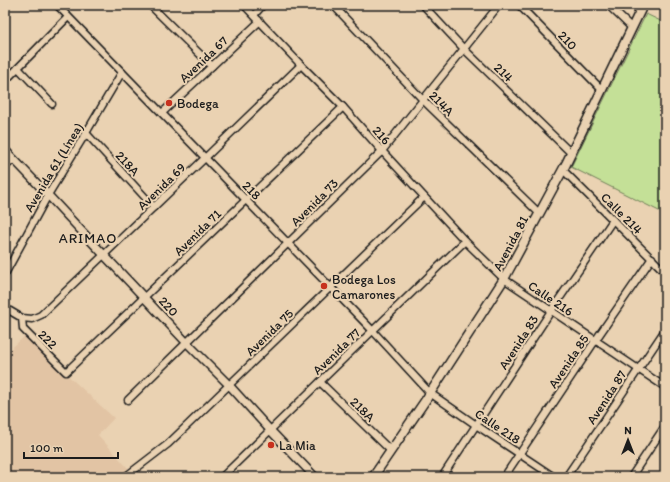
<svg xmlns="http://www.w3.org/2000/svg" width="670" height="482" font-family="Itim,sans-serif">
	<rect width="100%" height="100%" fill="#ead2b2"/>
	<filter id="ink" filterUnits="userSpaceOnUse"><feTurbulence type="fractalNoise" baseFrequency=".025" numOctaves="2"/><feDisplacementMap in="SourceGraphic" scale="8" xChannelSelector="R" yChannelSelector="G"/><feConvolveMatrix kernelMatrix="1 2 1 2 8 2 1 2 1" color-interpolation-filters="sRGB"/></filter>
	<g filter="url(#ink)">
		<polygon fill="#e2c4a4" points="25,336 114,418 98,435 136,477 5,477 5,354"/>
		<polygon fill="#c4e097" stroke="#707e5a" points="646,14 665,23 665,214 571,167"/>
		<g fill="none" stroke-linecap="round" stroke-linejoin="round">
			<g stroke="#1c1c1c" stroke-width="9">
				<g id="minor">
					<polyline points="57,5 373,331 430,393 476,425 554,477"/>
					<polyline points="150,5 212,66"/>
					<polyline points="244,5 301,65 343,107 382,151 465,241 504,279 665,387"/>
					<polyline points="333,5 423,100 539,213"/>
					<polyline points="423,5 464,49 571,153"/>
					<polyline points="519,5 602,90"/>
					<polyline points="608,5 632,28"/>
					<polyline points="254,15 263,5"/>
					<polyline points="18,68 52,104"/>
					<polyline points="5,81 68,17"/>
					<polyline points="162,113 260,21"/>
					<polyline points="86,133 154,207"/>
					<polyline points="5,167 14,159"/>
					<polyline points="563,170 665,272"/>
					<polyline points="5,274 48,195 86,133 122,72"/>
					<polyline points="5,308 22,318 32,319 41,315 205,158 301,65"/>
					<polyline points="22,318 23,329 66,372 343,107"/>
					<polyline points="320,382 391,451"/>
					<polyline points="128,400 382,151 499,5"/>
					<polyline points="125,477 168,444 424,197"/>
					<polyline points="222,477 465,241"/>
					<polyline points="442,477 551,311 613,220"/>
					<polyline points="504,477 595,341 652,258"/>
					<polyline points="566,477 665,330"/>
					<polyline points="631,477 665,426"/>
				</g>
			</g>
			<g stroke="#1c1c1c" stroke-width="10">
				<polyline id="tertiary" points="5,150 48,195 104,255 187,343 229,385 270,430 315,477"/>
			</g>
			<g stroke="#1c1c1c" stroke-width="11">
				<polyline id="secondary" points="373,477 427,398 504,279 566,164 643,5"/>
			</g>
			<use href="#minor" stroke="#ead2b2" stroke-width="6"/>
			<use href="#tertiary" stroke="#ead2b2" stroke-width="7"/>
			<use href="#secondary" stroke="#ead2b2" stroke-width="8"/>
		</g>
	</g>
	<g fill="#c8321e" stroke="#ead2b2" stroke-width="1.5">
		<circle cx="169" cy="103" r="4"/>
		<circle cx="324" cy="286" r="4"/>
		<circle cx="271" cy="445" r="4"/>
	</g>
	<g text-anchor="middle" stroke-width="4" stroke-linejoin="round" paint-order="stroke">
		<g font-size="13" fill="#1c1c1c" stroke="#ead2b2">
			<text transform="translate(568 40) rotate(46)" y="5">210</text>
			<text transform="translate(203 59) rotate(-43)" y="5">Avenida 67</text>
			<text transform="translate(504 72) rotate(44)" y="5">214</text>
			<text transform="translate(442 103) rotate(45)" y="5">214A</text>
			<text transform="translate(382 135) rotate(49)" y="5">216</text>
			<text transform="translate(128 163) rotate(47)" y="5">218A</text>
			<text transform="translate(53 167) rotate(-59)" y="5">Avenida 61 (Línea)</text>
			<text transform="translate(161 186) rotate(-44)" y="5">Avenida 69</text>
			<text transform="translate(252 190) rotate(46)" y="5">218</text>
			<text transform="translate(314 202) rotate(-45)" y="5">Avenida 73</text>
			<text transform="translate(622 213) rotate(45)" y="5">Calle 214</text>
			<text transform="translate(197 232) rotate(-44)" y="5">Avenida 71</text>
			<text transform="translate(510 243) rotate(-62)" y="5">Avenida 81</text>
			<text transform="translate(551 298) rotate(34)" y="5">Calle 216</text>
			<text transform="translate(169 306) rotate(47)" y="5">220</text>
			<text transform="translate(269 332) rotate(-44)" y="5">Avenida 75</text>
			<text transform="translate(48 339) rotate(45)" y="5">222</text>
			<text transform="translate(518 342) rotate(-57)" y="5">Avenida 83</text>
			<text transform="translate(336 351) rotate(-44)" y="5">Avenida 77</text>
			<text transform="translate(568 361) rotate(-56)" y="5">Avenida 85</text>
			<text transform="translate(606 397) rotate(-57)" y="5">Avenida 87</text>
			<text transform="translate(363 409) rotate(44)" y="5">218A</text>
			<text transform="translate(498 426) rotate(34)" y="5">Calle 218</text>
		</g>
		<g font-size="13" fill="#1c1c1c" stroke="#ead2b2" text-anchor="start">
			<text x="177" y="108">Bodega</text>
			<text x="332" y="284">Bodega Los<tspan x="332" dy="15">Camarones</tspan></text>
			<text x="279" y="450">La Mia</text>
		</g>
		<g font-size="14" letter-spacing="1" fill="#1c1c1c" stroke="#ead2b2">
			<text x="88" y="243">ARIMAO</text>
		</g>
	</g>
	<rect width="670" height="482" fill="none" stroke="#ead2b2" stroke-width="20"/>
	<rect x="10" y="10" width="650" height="462" fill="none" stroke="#1c1c1c" stroke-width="1.5" filter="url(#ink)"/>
	<g transform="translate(628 440)" stroke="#ead2b2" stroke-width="3" paint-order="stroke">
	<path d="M0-3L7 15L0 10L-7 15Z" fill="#1c1c1c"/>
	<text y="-6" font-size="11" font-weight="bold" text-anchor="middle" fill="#1c1c1c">N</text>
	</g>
	<path d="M24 452v6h94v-6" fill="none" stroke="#1c1c1c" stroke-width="2"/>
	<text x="30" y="452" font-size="12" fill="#1c1c1c" stroke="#ead2b2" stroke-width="3" paint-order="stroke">100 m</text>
</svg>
